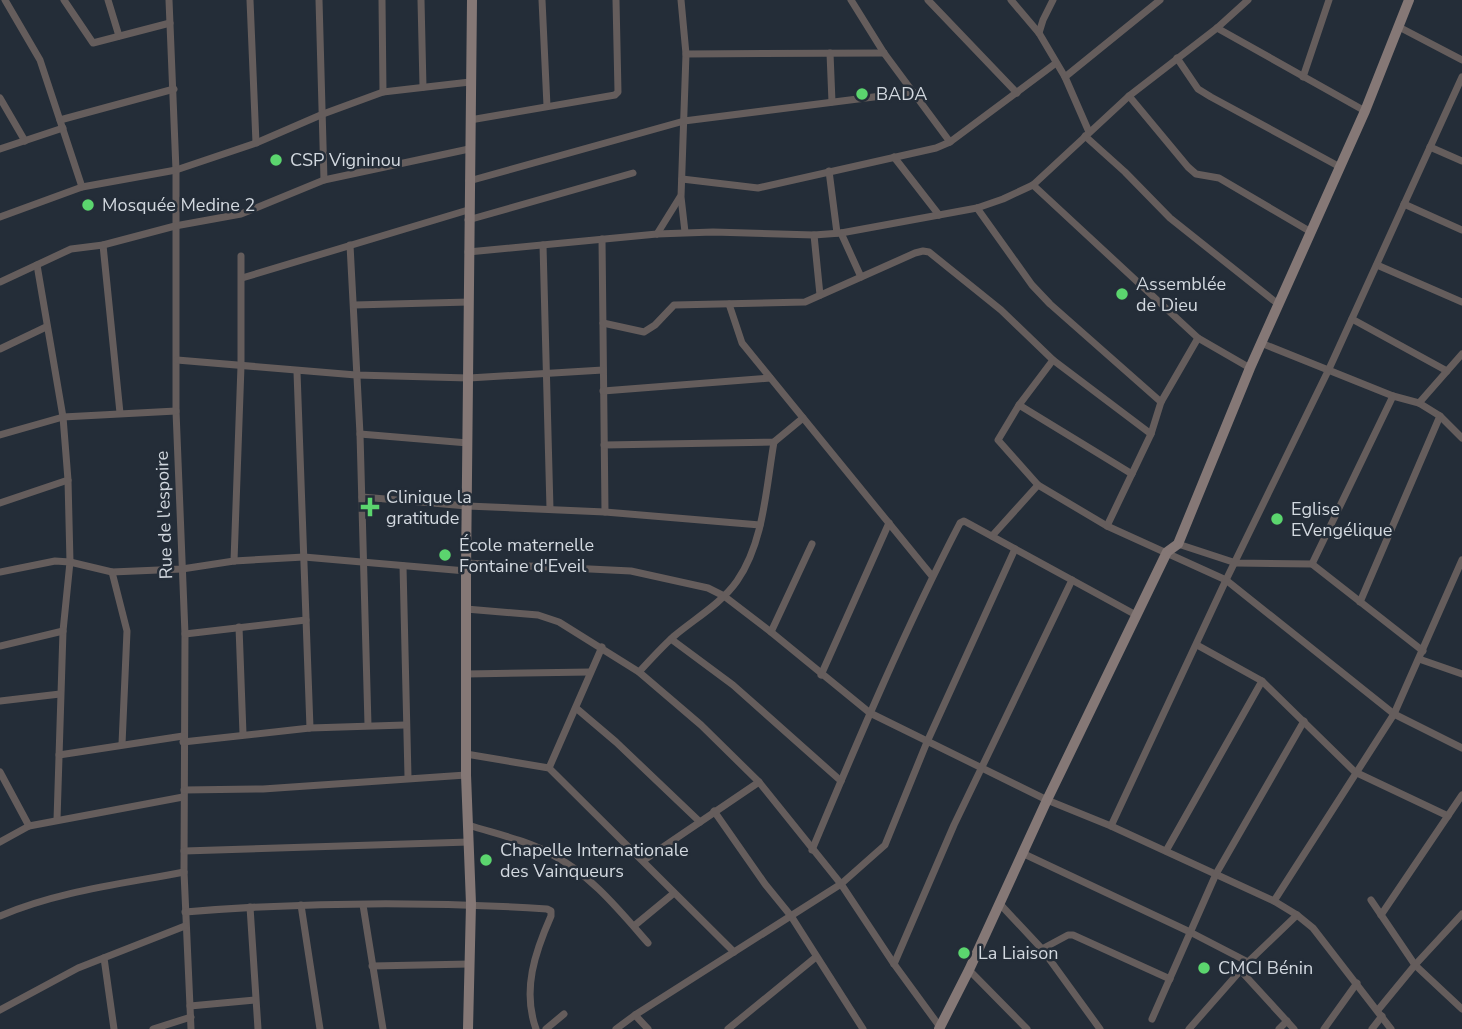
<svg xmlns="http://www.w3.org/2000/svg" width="1462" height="1029" font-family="'Nunito Sans',sans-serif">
	<rect width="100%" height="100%" fill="#242d38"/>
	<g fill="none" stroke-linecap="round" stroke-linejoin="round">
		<g stroke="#655d5c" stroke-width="7">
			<polyline points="5,0 40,60 82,187"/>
			<polyline points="64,0 93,43 170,23"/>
			<polyline points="108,0 119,36"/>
			<polyline points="169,0 176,170 176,411 185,634 184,872 191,1029"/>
			<polyline points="250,0 256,143"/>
			<polyline points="319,0 324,180"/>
			<polyline points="382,0 383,92"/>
			<polyline points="421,0 423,87"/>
			<polyline points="542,0 547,106"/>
			<polyline points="681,0 686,54 681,197 685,232"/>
			<polyline points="851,0 884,53 950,142"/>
			<polyline points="928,0 1017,93"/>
			<polyline points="1011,0 1039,33 1065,77 1089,132"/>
			<polyline points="1399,27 1462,60"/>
			<polyline points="1217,28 1365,111"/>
			<polyline points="1039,33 1043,20 1053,0"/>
			<polyline points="830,53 832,102"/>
			<polyline points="686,54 884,53"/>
			<polyline points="1177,58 1198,89 1211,97 1340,167"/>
			<polyline points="1065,77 1160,0"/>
			<polyline points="1303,77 1329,0"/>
			<polyline points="1129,96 1188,167 1196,174 1219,178 1311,232"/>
			<polyline points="0,98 25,141"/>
			<polyline points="60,120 174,89"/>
			<polyline points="470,120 615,95 618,92 616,0"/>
			<polyline points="1085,136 1125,172 1170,218 1278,304"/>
			<polyline points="1430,147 1462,161"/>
			<polyline points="0,149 63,128"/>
			<polyline points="894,157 939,215"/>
			<polyline points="829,171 837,233"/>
			<polyline points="682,179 758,188 936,148 950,142 1056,63"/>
			<polyline points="469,181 684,121 913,92"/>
			<polyline points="1033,185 1198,338 1250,368"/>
			<polyline points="1404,204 1462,230"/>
			<polyline points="977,208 1032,285 1050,304 1161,402"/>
			<polyline points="0,217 82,187 176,170 256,143 323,114 383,92 470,82"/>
			<polyline points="468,220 633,173"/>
			<polyline points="841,233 861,277"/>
			<polyline points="657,234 680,197"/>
			<polyline points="814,235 820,295"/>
			<polyline points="602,239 605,512"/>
			<polyline points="103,245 120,413"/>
			<polyline points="350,245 360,434 368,725"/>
			<polyline points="543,245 550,509"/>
			<polyline points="468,252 657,234 713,232 814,235 841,233 977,208 1003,199 1033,185 1129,96 1217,28 1248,0"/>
			<polyline points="37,265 63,417 68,480 70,562 63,631 57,820"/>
			<polyline points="1377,265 1462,302"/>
			<polyline points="242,278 468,210"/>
			<polyline points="0,282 71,249 103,245 175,226 241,214 324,180 469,149"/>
			<polyline points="729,304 742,343 932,576"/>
			<polyline points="354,305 469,302"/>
			<polyline points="1352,319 1447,371"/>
			<polyline points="603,323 644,332 655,325 674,305 805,302 915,253 923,251 929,252 1001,310 1053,360 1151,434"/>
			<polyline points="1261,343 1393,396 1419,403 1440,416 1462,438"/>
			<polyline points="0,349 46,327"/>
			<polyline points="177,360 356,375 469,378 603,370"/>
			<polyline points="1053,360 1019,405 998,440 1038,485 1107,526 1226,580 1394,714 1462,748"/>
			<polyline points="297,372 310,728"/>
			<polyline points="603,391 770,378"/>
			<polyline points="1419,403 1462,354"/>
			<polyline points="1019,405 1132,474"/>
			<polyline points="360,434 468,443"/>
			<polyline points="0,435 63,417 176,411"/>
			<polyline points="604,445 774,442 803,418"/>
			<polyline points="362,497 467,506 605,512 760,525"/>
			<polyline points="0,503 68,480"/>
			<polyline points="1107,526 1151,434 1161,402 1198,338"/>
			<polyline points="992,536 1038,485"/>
			<polyline points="1178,544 1236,563 1312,564 1423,651"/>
			<polyline points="234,561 241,366 241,256"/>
			<polyline points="466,563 631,571 708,588 724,596 771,632 870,713 1047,800 1111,826 1274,901 1297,915 1313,928 1391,1029"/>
			<polyline points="1312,564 1393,396"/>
			<polyline points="403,566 408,777"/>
			<polyline points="0,572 55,561 70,562 112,572 182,569 234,561 304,557 466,571"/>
			<polyline points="112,572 127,631 122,744"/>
			<polyline points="1360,602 1440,416"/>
			<polyline points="466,609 538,615 559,622 639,672 701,725 759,782 841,884 894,964 940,1027"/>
			<polyline points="239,627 243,734"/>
			<polyline points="771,632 812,544"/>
			<polyline points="185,634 306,620"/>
			<polyline points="671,639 733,685 841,781"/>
			<polyline points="1197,645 1262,681 1355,772 1448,816"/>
			<polyline points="0,646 63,631"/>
			<polyline points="1419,659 1462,674"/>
			<path d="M 639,672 C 650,660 661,648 673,637 C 694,619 721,604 737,581 C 764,542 766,488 774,442"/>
			<polyline points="466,674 590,672"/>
			<polyline points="821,675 889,523"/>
			<polyline points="0,701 60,694"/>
			<polyline points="576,708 616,742 700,822"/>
			<polyline points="183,742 310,728 405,725"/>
			<polyline points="466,754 549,768 734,952"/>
			<polyline points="59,755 183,736"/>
			<polyline points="549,768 602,647"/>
			<polyline points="0,772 29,826"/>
			<polyline points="184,790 263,789 466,775"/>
			<polyline points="714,811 765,884 791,916 863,1029"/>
			<path d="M 468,825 C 496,834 526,840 551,854 C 589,873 620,911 648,943"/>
			<polyline points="1111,826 1226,580 1329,369 1462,77"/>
			<polyline points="0,842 29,826 183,797"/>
			<path d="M 812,850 C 858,740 905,629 960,523 L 964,521 L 1136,615"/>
			<polyline points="184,851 469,842"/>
			<polyline points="1166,851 1262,681"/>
			<polyline points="1022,853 1190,932 1248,962"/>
			<polyline points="644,860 759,782"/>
			<polyline points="1371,900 1415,965 1462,1009"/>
			<polyline points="1274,901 1394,714 1462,560"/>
			<polyline points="999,903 1042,949 1100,1029"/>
			<polyline points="301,905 320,1029"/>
			<polyline points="363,905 383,1029"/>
			<polyline points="250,907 258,1029"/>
			<path d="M 185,912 C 305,902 427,901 547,909 L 551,911 L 551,916 C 535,952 522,990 536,1029"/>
			<polyline points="1381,915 1462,795"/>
			<path d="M 0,916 C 58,891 122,884 184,872"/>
			<polyline points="634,926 674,893"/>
			<polyline points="1042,949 1068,935 1073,935 1170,979"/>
			<polyline points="104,958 114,1029"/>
			<polyline points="894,964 954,825 1072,580"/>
			<polyline points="372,966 470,964"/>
			<polyline points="969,970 1027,1029"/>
			<polyline points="1241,971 1294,1029"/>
			<polyline points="190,1006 255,1000"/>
			<polyline points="0,1010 78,968 185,926"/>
			<polyline points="1378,1010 1415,965 1462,914"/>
			<polyline points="635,1015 648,1029"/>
			<polyline points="1152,1019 1216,874 1304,721"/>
			<polyline points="153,1029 191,1017"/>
			<polyline points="546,1029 564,1014"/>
			<polyline points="616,1029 635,1015 841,884 885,845 927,742 1015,549"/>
			<polyline points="728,1029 816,957"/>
			<polyline points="1189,1029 1248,962 1297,915"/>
			<polyline points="1279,1029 1287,1021"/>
			<polyline points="1324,1029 1357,983"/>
			<polyline points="1372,1029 1382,1016"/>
		</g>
		<g stroke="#857876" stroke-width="10">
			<polyline points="468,1029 471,904 466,775 466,571 472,0"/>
			<polyline points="939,1029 969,970 1047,800 1167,552 1178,544 1250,368 1365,111 1409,0"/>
		</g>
	</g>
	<g fill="#5bd56e" stroke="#242d38" stroke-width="2.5">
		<circle cx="862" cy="94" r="7"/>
		<circle cx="276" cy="160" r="7"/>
		<circle cx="88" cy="205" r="7"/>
		<circle cx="1122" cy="294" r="7"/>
		<path d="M366.5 496.5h7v7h7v7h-7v7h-7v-7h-7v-7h7z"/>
		<circle cx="1277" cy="519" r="7"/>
		<circle cx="445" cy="555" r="7"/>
		<circle cx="486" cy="860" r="7"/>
		<circle cx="964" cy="953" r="7"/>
		<circle cx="1204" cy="968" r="7"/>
	</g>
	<g text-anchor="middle" stroke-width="5" stroke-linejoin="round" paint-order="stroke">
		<g font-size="18" fill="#d2d8df" stroke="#242d38" text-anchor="start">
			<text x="876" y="100">BADA</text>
			<text x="290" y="166">CSP Vigninou</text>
			<text x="102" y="211">Mosquée Medine 2</text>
			<text x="1136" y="290">Assemblée<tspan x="1136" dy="21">de Dieu</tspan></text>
			<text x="386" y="503">Clinique la<tspan x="386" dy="21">gratitude</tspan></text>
			<text x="1291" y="515">Eglise<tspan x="1291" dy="21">EVengélique</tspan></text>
			<text x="459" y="551">École maternelle<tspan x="459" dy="21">Fontaine d'Eveil</tspan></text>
			<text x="500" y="856">Chapelle Internationale<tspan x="500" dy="21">des Vainqueurs</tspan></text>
			<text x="978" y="959">La Liaison</text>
			<text x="1218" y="974">CMCI Bénin</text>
		</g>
		<g font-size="18" fill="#d2d8df" stroke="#242d38">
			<text transform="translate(164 515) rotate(-92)" y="6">Rue de l'espoire</text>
		</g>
	</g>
</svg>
